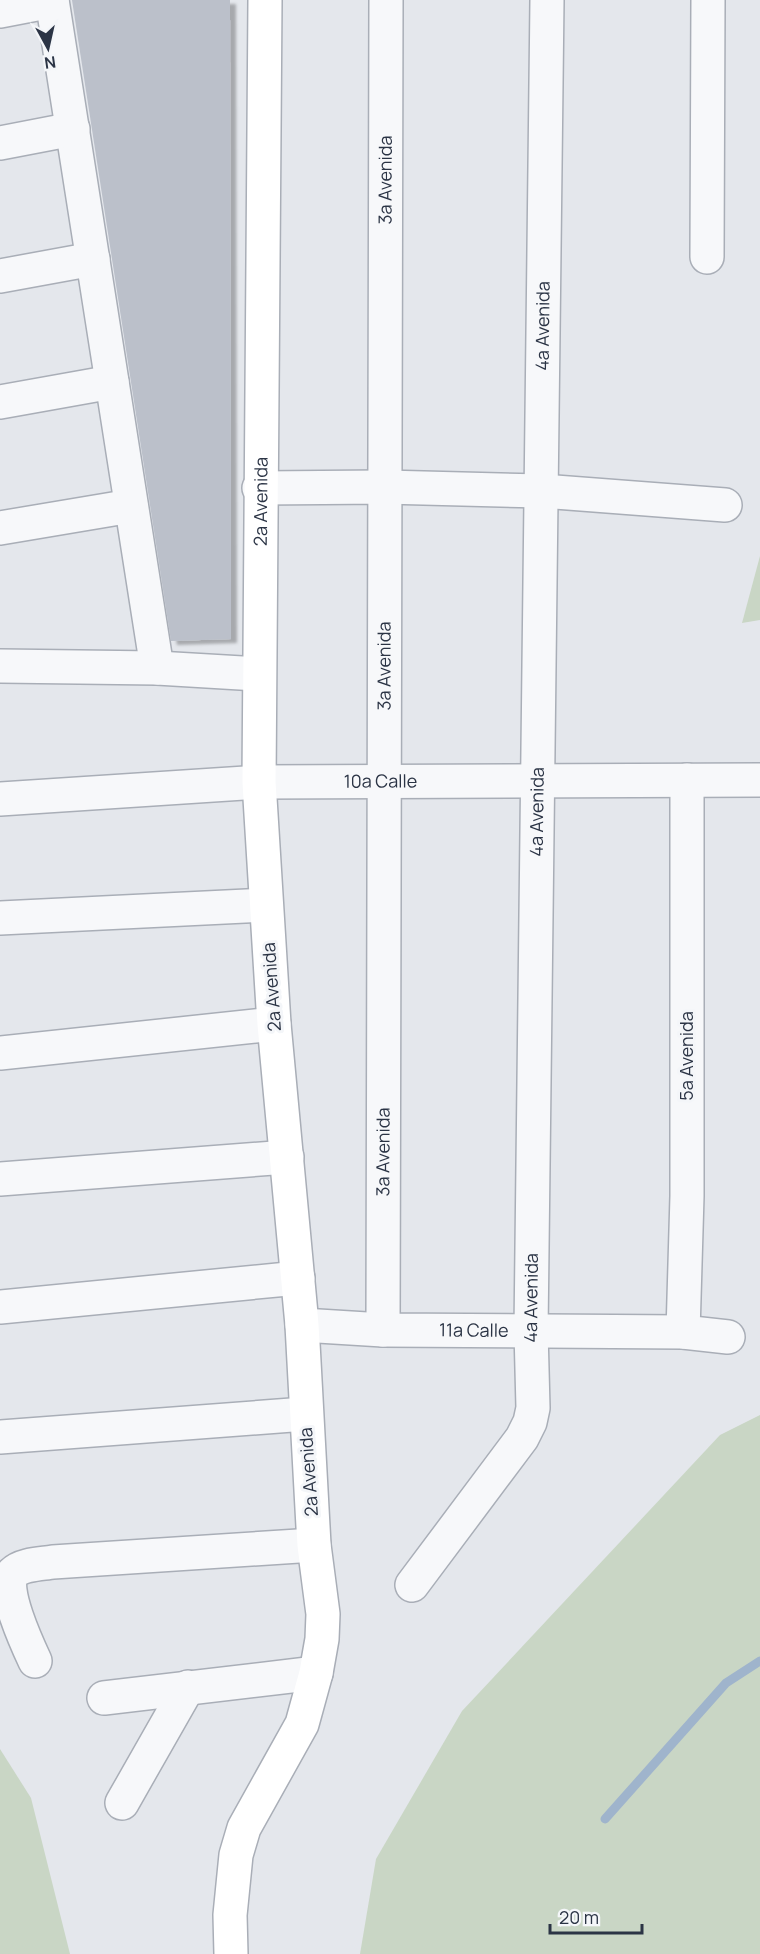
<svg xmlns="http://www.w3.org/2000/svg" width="760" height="1954" font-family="Manrope,sans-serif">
	<defs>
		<filter id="shadow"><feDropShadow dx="6" dy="4" stdDeviation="1.5" flood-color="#0004"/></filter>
	</defs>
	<rect width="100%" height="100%" fill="#e4e7ec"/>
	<g fill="#c9d6c5">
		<polygon points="760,556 760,620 742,623"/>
		<polygon points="760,1415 760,1954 360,1954 376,1859 462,1711 720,1435"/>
		<polygon points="0,1749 31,1798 70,1954 0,1954"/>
	</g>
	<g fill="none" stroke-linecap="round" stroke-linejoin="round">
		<polyline stroke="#9fb4cc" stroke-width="9" points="605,1819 726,1683 760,1661"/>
	</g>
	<polygon fill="#bbc0ca" filter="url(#shadow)" points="72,0 230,0 231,639 171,641"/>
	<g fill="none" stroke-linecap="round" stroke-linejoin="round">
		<g stroke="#a9aeb7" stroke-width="36">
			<g id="street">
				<polyline points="52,0 157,668"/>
				<polyline points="0,11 52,1"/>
				<polyline points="0,143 73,129"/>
				<polyline points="707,257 708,0"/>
				<polyline points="0,276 93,259"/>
				<polyline points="0,402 112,382"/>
				<polyline points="259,488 385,487 542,491 725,505"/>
				<polyline points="0,528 131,506"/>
				<polyline points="0,666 157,668 258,674"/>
				<path id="s1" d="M 0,799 L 259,782 L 760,780"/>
				<polyline points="0,918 266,905"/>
				<polyline points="0,1053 274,1024"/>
				<polyline points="0,1179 287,1157"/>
				<polyline points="0,1307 298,1278"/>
				<path id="s2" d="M 302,1325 L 383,1330 L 683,1332 L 728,1337"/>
				<path id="s3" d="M 383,1330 L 386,0"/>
				<polyline points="683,1332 687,1196 687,780"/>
				<polyline points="0,1437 305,1414"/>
				<path id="s4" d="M 412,1585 L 522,1438 L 530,1422 L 533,1408 L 531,1331 L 547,0"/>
				<path d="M 35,1661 C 28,1646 0,1586 13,1573 C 22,1564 42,1564 53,1562 L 314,1545"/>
				<polyline points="104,1698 316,1673"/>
				<polyline points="122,1803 188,1687"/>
			</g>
		</g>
		<g stroke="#a9aeb7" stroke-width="36">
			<g id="secondary">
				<path id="s5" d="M 231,1954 L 230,1915 L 236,1855 L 244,1828 L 302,1724 L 316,1673 L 322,1639 L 323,1614 L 314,1545 L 302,1325 L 274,1024 L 259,782 L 265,0"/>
			</g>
		</g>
		<use href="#street" stroke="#f7f8fa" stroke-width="33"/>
		<use href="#secondary" stroke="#fff" stroke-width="33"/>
	</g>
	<g text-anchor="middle" stroke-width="6" stroke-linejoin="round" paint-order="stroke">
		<g font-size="18" fill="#2b3445" stroke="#f4f6f9">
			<text dy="6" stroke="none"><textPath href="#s3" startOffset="1150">3a Avenida</textPath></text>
			<text dy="6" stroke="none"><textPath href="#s4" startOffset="1298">4a Avenida</textPath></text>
			<text dy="6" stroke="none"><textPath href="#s5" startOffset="1474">2a Avenida</textPath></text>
			<text dy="6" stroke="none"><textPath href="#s3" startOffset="664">3a Avenida</textPath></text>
			<text dy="6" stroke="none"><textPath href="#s1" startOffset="381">10a Calle</textPath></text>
			<text dy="6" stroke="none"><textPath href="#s4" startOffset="812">4a Avenida</textPath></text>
			<text transform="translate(272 987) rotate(-94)" y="6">2a Avenida</text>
			<text transform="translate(687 1056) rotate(-90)" y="6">5a Avenida</text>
			<text dy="6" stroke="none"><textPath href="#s3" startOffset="178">3a Avenida</textPath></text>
			<text dy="6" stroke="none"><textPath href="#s4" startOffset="326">4a Avenida</textPath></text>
			<text dy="6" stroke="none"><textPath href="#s2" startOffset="172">11a Calle</textPath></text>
			<text transform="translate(309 1472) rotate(-94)" y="6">2a Avenida</text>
		</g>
	</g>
	<g transform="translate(48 48) rotate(172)" stroke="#f4f6f9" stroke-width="4.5" paint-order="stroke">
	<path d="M0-4.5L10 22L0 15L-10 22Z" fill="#2b3445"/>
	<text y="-9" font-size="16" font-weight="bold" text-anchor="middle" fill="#2b3445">N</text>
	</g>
	<path d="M550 1924v9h92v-9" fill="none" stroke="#2b3445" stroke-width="3"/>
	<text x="559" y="1924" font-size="18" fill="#2b3445" stroke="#f4f6f9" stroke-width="4.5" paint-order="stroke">20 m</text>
</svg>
